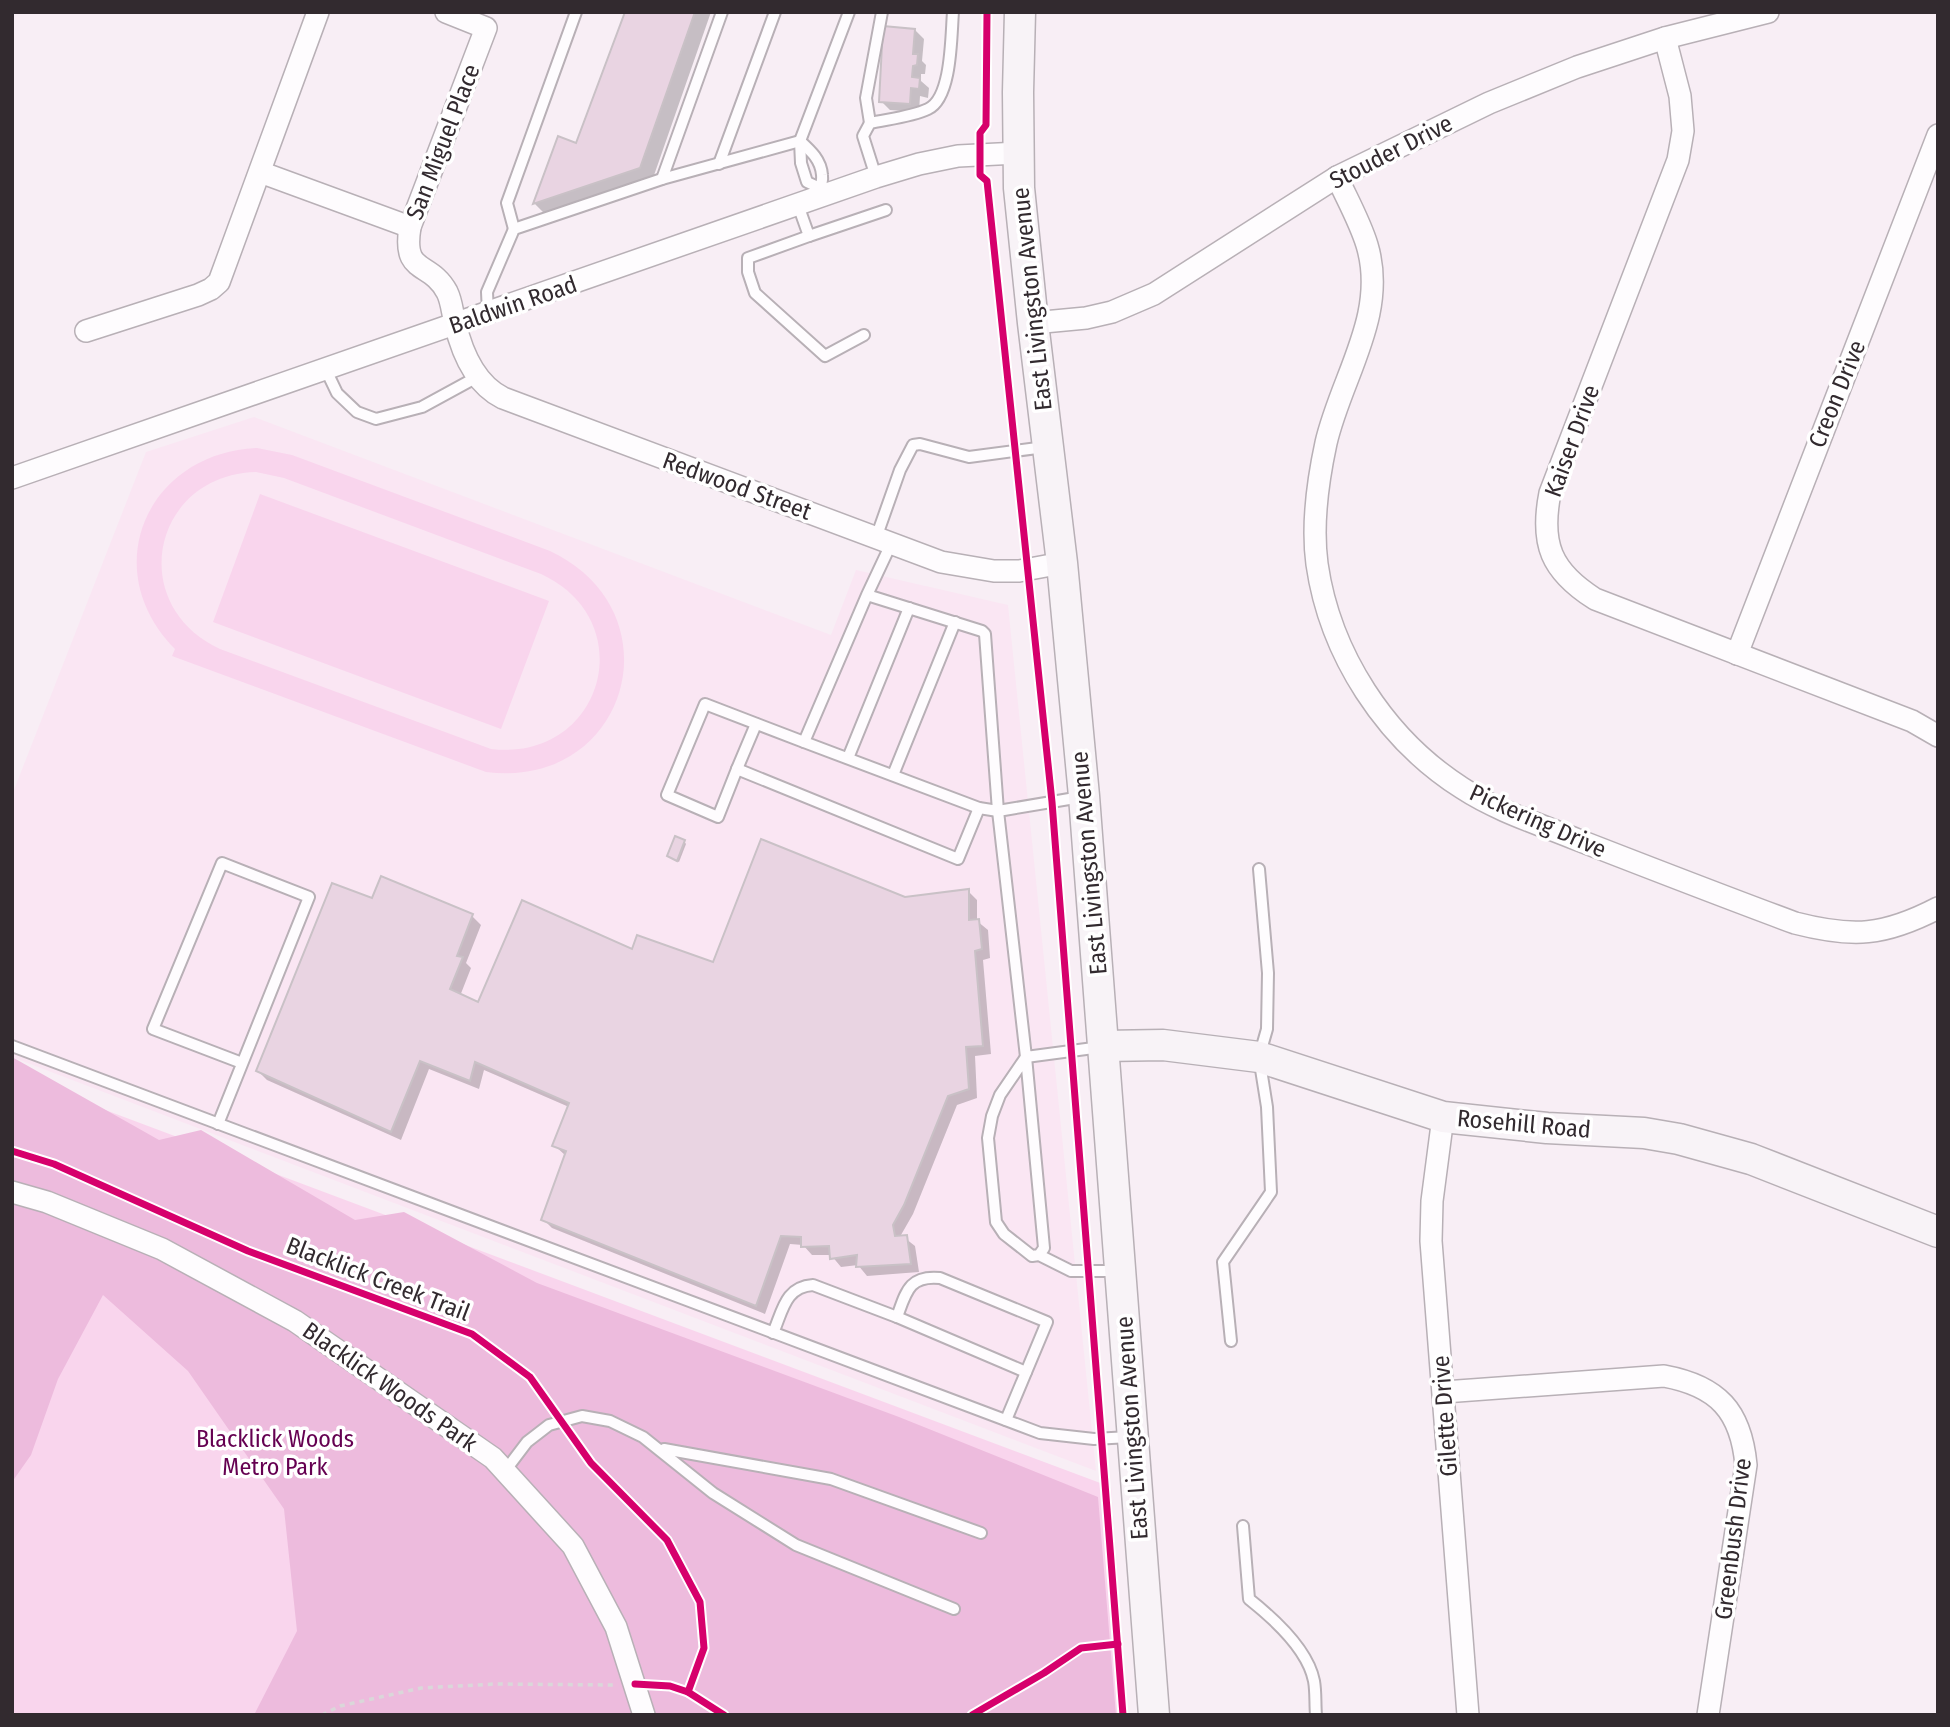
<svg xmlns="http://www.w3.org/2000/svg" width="1950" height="1727" font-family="'Fira Sans Condensed',sans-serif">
	<rect width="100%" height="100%" fill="#f8eef5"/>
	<polygon fill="#fae6f3" points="254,417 831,635 856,570 1008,605 1096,1471 12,1057 12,795 146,452"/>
	<g fill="#f9d5ed" fill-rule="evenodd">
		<path d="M 257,448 L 292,455 L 550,551 C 679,612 628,790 486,772 L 172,656 L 175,649 C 96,569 147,453 257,448 ZM 256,472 L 284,478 L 541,574 C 643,621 603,762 491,749 L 220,649 C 125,605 152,475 256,472 Z"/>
		<polygon points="260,494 549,601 501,729 213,622"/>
		<polygon points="12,1075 1111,1487 1128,1715 12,1715"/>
	</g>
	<polygon fill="#edbbdd" points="12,1057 159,1140 201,1130 355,1220 404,1212 537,1283 899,1417 1098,1497 1116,1715 254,1715 297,1631 284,1509 188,1371 103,1295 58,1379 31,1455 12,1482"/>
	<g fill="#0003">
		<polygon points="627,12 711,12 652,181 547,216 535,204 559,139 577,145"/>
		<polygon points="915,30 924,39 922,61 926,65 925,74 921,74 921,81 929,88 928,98 920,96 919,112 890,110 881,101"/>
		<polygon points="684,841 686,844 679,862 671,858 669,856"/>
		<polygon points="968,891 977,900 977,921 988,930 990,958 983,960 991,1054 975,1056 977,1098 957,1105 913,1214 901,1235 915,1246 919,1272 867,1276 858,1265 841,1267 831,1255 812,1255 803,1245 790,1244 765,1314 552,1228 543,1219 566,1156 554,1145 569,1107 484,1070 479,1089 429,1069 401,1140 267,1080 258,1071 373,901 472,916 481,925 466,963 471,968 460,996 478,1005 633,951 714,965 905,899"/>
	</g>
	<g fill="#e9d4e2" stroke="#c9c1c6" stroke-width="2">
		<polygon points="625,12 695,12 640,168 533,204 558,136 576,143"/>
		<polygon points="883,26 915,29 913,54 918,54 917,65 913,66 912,77 920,78 919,89 911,88 910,104 879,102"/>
		<polygon points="675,836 685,840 677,861 667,856"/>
		<polygon points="761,839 905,897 969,889 969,920 979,919 982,949 975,951 983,1046 966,1047 969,1089 948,1096 904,1205 893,1225 895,1236 907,1235 911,1264 856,1267 857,1255 830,1259 829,1246 801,1247 801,1237 781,1236 756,1306 541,1220 566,1151 552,1146 569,1103 475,1062 470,1081 420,1061 391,1132 256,1071 332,883 372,898 381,876 473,914 457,956 463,957 450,989 478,1002 522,900 632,949 637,935 713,962"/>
	</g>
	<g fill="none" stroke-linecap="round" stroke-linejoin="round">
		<g stroke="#b8b0b6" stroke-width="14">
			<g id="lane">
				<polyline points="870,123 866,98 882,12"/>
				<path d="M 800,141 C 811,151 821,160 822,175 C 823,181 820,186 821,193"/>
				<polyline points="719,164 775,12"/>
				<path d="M 876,177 L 863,136 L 870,123 C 888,119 911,117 928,109 C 952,98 951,36 953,12"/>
				<polyline points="662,179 722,12"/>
				<polyline points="820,188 807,182 801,163 800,141 849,12"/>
				<polyline points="798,205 809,236 748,258 748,272 755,293 825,356 864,335"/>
				<polyline points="514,229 507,203 576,12"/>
				<polyline points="809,236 886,210"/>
				<polyline points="488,314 487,292 514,229 662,179 800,141"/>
				<polyline points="326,370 337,393 357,412 376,419 422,407 477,377"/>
				<polyline points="876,538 900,470 913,445 920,444 969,457 1045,447"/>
				<polyline points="867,595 804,742 979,808 998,811 985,634 982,631 867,595 891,544"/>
				<polyline points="804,742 705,704 667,795 718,817 737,769 958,859 979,808"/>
				<polyline points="848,758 909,608"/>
				<polyline points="737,769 756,724"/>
				<polyline points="893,775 955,622"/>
				<polyline points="1081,797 998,811 1026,1057 1101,1047"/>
				<polyline points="12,1046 1040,1433 1094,1439 1129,1437"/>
				<polyline points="218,1124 309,897 222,863 153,1029 242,1063"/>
				<polyline points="1039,1255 1044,1248 1026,1057 1000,1095 992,1116 988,1138 996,1222 1004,1234 1032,1256 1039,1255 1071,1271 1119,1271"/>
				<polyline points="897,1317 1026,1372"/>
				<path d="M 773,1333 C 783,1310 785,1287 813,1285 L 897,1317 C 906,1292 909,1275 940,1278 L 1047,1322 L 1006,1420"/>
				<polyline points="1231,1341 1223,1262 1271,1192 1267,1107 1259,1057 1267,1029 1268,973 1259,869"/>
				<polyline points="664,1449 831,1479 981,1533"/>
				<polyline points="505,1471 527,1442 549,1425 582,1416 610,1421 643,1437 713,1493 796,1545 954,1609"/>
				<path d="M 1243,1526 L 1249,1599 C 1273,1618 1308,1650 1314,1681 C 1316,1692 1315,1704 1316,1715"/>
			</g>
		</g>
		<g stroke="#b8b0b6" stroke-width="24">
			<g id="street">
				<path d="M 446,12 L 486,28 L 410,227 C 402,276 430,260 447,292 C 452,302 452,312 455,323 C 462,353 475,384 503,398 L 941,562 L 994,571 L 1019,571 L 1062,563"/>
				<path d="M 1665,38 L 1680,96 L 1683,131 L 1678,160 L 1550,493 C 1540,544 1551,571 1595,599 L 1912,721 L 1938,736"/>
				<polyline points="260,172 410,227"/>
				<path d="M 1337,177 C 1347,199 1360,222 1367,245 C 1388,315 1341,377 1326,443 C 1318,480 1312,527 1317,564 C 1330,654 1385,739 1462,788 C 1497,811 1539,824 1578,840 C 1650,868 1722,896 1795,923 C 1853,938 1884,936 1938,908"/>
				<polyline points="1033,323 1086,318 1112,312 1154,294 1337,177 1489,103 1577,67 1665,38 1768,12"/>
				<polyline points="86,331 198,295 211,289 219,282 318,12"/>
				<polyline points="12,478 876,177 919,164 958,156 1019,153"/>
				<polyline points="1737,654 1938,135"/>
				<polyline points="1443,1117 1432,1201 1431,1241 1468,1715"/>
				<polyline points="12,1192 47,1202 162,1249 295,1321 493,1458 573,1546 616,1627 644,1715"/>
				<path d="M 1444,1392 L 1664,1376 C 1718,1386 1741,1411 1746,1465 L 1708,1715"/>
			</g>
		</g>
		<g stroke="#b8b0b6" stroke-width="33">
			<g id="secondary">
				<polyline points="1020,12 1018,92 1019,188 1033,323 1062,563 1084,796 1154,1715"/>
				<polyline points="1104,1046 1163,1045 1259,1057 1443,1117 1547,1128 1644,1133 1679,1139 1751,1159 1938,1232"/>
			</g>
		</g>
		<polyline stroke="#dad7d9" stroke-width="3.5" stroke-dasharray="5 5" stroke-linecap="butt" points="322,1715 340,1706 421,1688 495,1684 615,1685"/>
		<use href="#lane" stroke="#fefcfe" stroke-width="10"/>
		<use href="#street" stroke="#fefcfe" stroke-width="21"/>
		<use href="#secondary" stroke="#f8f3f7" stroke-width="30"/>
		<g stroke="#fff" stroke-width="11">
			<g id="cycleway">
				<polyline points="987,12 986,125 980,133 980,175 987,181 1052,802 1123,1715"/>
				<polyline points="12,1151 54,1164 248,1251 472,1334 530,1377 591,1463 667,1540 700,1602 704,1648 688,1692"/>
				<polyline points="635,1684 670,1686 688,1692 724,1715"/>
				<polyline points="972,1715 1044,1673 1081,1648 1118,1644"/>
			</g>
		</g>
		<use href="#cycleway" stroke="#d6006c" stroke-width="7"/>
	</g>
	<g text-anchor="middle" stroke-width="7" stroke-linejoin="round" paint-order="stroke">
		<g font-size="24" fill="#322a2f" stroke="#fff">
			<text transform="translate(443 142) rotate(-69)" y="8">San Miguel Place</text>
			<text transform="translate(1391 152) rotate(-27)" y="8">Stouder Drive</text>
			<text transform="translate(1032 299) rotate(-96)" y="8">East Livingston Avenue</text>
			<text transform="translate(513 305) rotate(-19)" y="8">Baldwin Road</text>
			<text transform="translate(1837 394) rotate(-68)" y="8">Creon Drive</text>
			<text transform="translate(1572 441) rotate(-70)" y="8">Kaiser Drive</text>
			<text transform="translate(737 486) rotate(20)" y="8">Redwood Street</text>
			<text transform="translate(1538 821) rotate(24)" y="8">Pickering Drive</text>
			<text transform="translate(1089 863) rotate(-95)" y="8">East Livingston Avenue</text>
			<text transform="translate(1524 1124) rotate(5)" y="8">Rosehill Road</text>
			<text transform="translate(378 1279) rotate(21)" y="8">Blacklick Creek Trail</text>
			<text transform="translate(390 1387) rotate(35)" y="8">Blacklick Woods Park</text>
			<text transform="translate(1445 1416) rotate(-94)" y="8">Gilette Drive</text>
			<text transform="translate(1132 1428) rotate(-94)" y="8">East Livingston Avenue</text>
			<text transform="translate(1733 1539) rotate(-83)" y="8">Greenbush Drive</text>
		</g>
		<g font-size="24" fill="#650051" stroke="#fff">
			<text x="275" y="1447">Blacklick Woods<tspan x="275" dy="28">Metro Park</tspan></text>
		</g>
	</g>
	<rect width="1950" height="1727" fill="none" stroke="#322a2f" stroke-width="28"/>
</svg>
